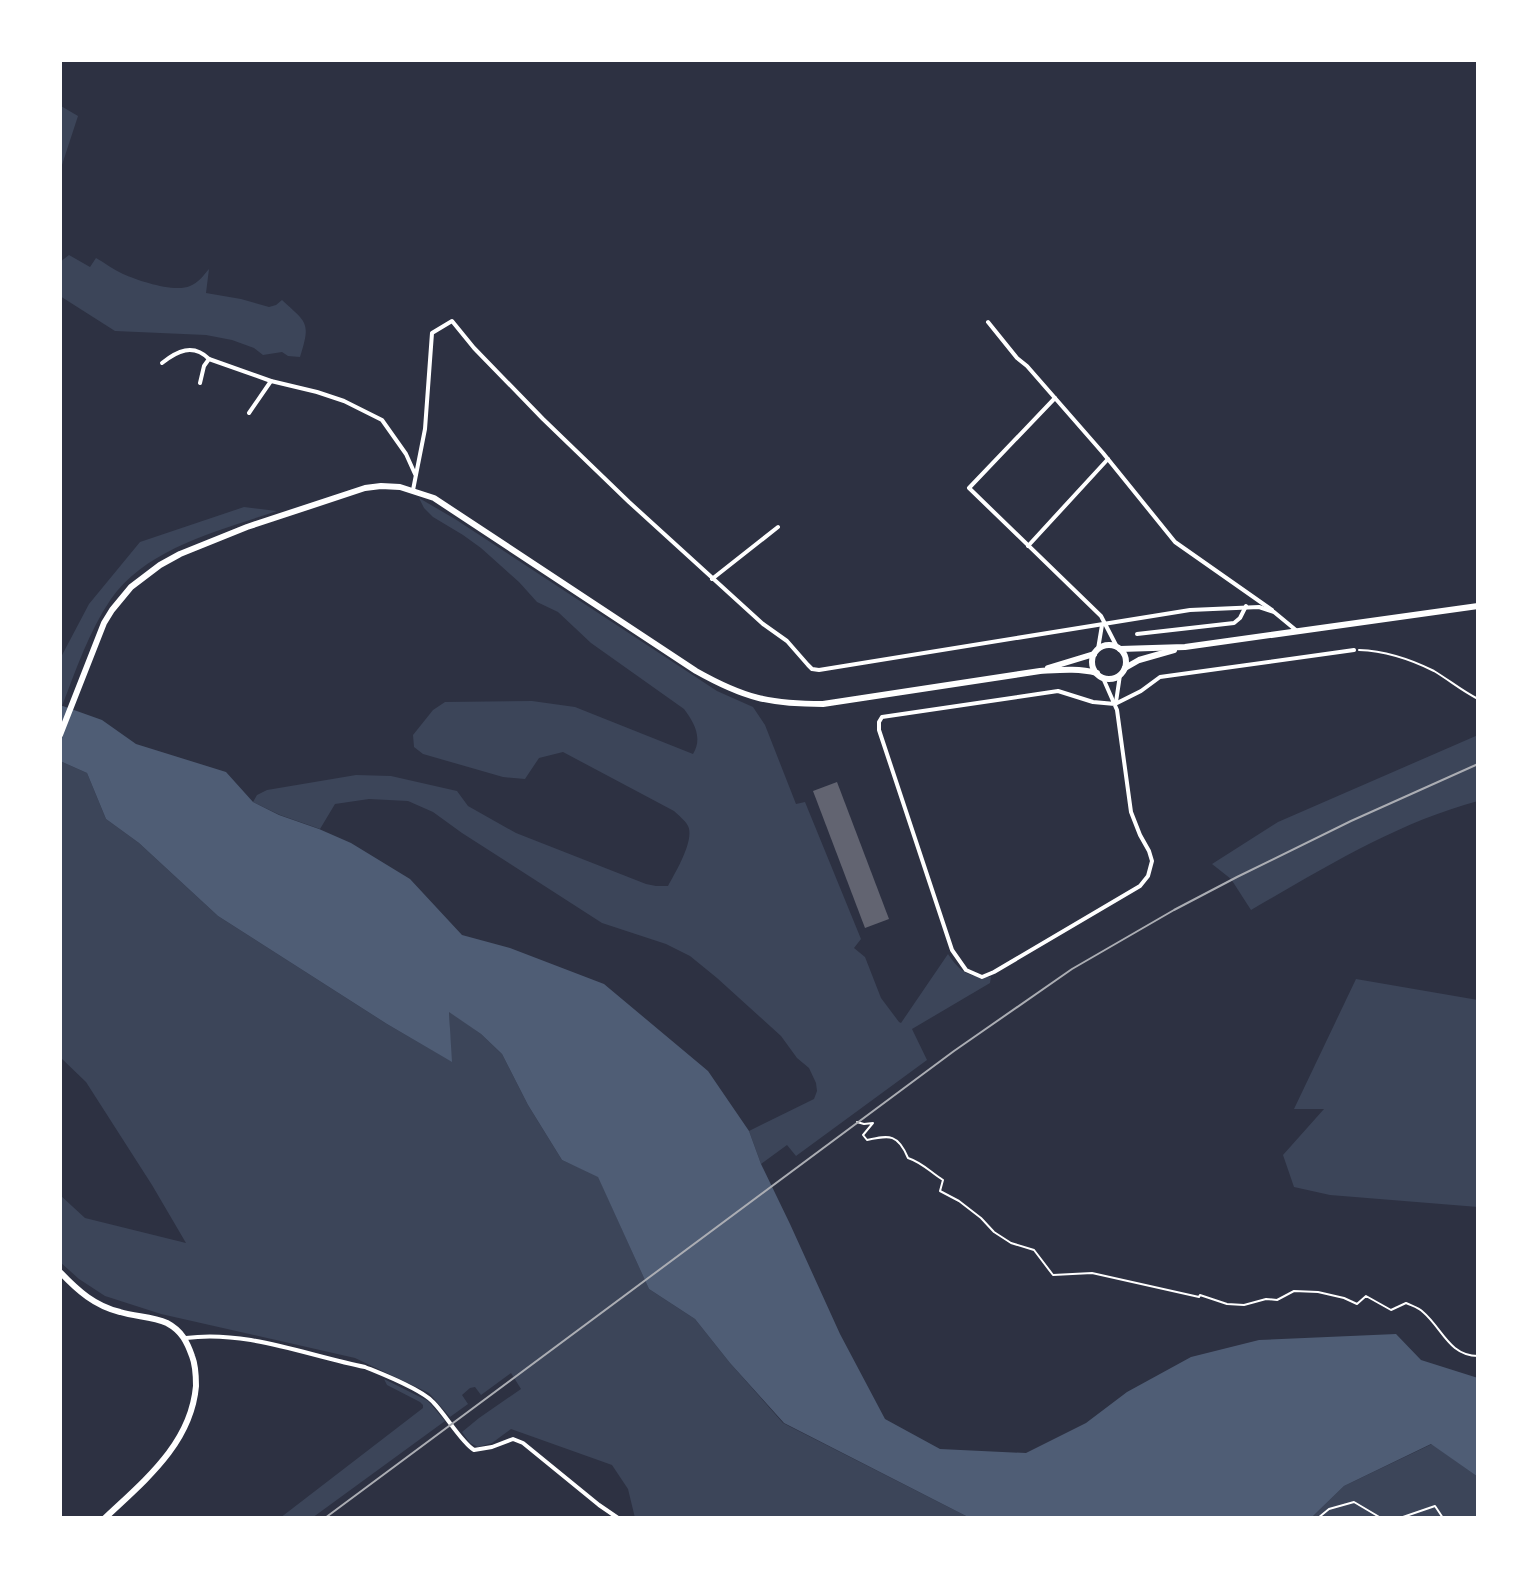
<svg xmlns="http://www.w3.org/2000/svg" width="1538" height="1578" font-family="Inter,sans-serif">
	<rect width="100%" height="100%" fill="#2d3142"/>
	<g fill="#3c4559">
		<polygon points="61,106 78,116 60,171 60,108"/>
		<path d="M 69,255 L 90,267 L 96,258 C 105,263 114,270 123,274 C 139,281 175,293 190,286 C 199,282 203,276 209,269 L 206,293 L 241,299 L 269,307 L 276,305 L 282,300 C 307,323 311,322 300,357 L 288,356 L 282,352 L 263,355 L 254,348 L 232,340 L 206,335 L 115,331 L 60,296 L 60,262 Z"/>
		<path d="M 419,498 L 455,519 L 717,691 L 753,707 L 765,725 L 796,804 L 805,802 L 861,939 L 854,948 L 865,957 L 881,998 L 899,1022 L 901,1023 L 948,954 C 961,973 968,977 991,977 L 990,983 L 912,1029 L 927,1060 L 796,1156 L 787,1145 L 761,1164 L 749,1131 L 814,1099 L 817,1091 L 816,1083 L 809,1068 L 797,1058 L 781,1036 L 717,978 L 690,956 L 666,944 L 602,923 L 462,833 L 433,812 L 408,801 L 369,799 L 335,804 L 320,829 L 280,815 L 253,802 L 257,795 L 267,790 L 356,775 L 391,776 L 457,791 L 468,806 L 516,833 L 646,884 L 656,886 L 668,886 C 675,873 695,840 688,826 C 685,820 679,816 674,811 L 563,752 L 539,758 L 525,779 L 503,777 L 423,754 L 414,747 L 413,735 L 433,710 L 445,702 L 532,701 L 575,707 L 693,754 C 703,738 694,722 684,709 L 591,643 L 558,612 L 537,602 L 519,582 L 481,548 L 463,535 L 433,517 L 424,508 Z"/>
		<path d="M 244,507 L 277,511 C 221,530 146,548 111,599 C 89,631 76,670 62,706 L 60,705 L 60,659 L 89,604 L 140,542 Z"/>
		<path d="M 1478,735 L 1478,801 C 1396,823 1324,868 1251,910 L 1231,879 L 1212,864 L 1278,822 Z"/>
		<polygon points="60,761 87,773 106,819 139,843 218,916 387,1024 451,1061 449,1011 481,1034 502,1054 528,1105 562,1160 598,1176 649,1289 695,1319 730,1363 783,1423 970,1518 635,1518 628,1489 612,1465 511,1429 492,1443 478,1447 470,1443 462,1432 479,1418 521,1389 511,1373 481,1395 475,1387 470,1388 462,1395 468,1404 450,1417 429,1393 355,1358 161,1314 105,1296 79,1279 60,1262 60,1195 85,1218 186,1243 152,1185 86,1082 60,1057"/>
		<polygon points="1356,979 1478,1000 1478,1207 1330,1195 1294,1187 1283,1155 1324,1109 1294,1109"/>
		<polygon points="384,1379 428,1401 445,1421 312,1518 280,1518 423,1408 423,1405 420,1402 387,1385"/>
		<polygon points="1432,1444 1478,1477 1478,1518 1311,1518 1344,1486"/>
	</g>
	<polygon fill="#4f5d75" points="60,705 102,720 136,744 226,772 253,802 279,815 319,829 351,843 410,879 462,935 510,948 604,984 708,1071 749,1131 761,1164 790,1224 840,1334 885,1419 940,1449 1026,1453 1086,1423 1127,1392 1191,1357 1259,1340 1396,1334 1421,1360 1478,1378 1478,1477 1431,1444 1344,1486 1311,1518 970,1518 784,1423 730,1363 695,1319 649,1289 598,1177 562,1160 528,1105 502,1054 481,1034 449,1012 452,1062 387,1024 218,916 139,843 106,819 87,773 60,761"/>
	<polygon fill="#626471" points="837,782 889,919 865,928 813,791"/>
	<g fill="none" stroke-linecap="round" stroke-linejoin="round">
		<g stroke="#fff" stroke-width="2">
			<path d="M 1359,650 C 1386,651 1410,659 1434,671 C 1449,680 1462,691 1478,699"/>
			<path d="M 857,1122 L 864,1124 L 873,1123 L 863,1135 L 867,1140 C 890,1135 898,1134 908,1158 C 923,1163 930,1172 943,1180 L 940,1191 L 959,1201 L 981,1218 L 994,1232 L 1011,1243 L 1034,1250 L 1053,1275 L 1092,1273 L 1199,1297 L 1200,1295 L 1227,1304 L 1244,1305 L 1266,1299 L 1277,1300 L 1294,1291 L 1318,1292 L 1344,1298 L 1357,1304 L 1366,1296 L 1391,1310 L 1406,1303 C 1412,1306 1418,1307 1423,1312 C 1442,1328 1449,1356 1478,1356"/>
			<polyline points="1318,1518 1329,1509 1354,1502 1381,1518"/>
			<polyline points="1400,1518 1435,1506 1443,1518"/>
		</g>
		<g stroke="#fff" stroke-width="4">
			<polyline points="988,322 1017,358 1027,366 1103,453 1175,542 1272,610"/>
			<path d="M 162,363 C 177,351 193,343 209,359"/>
			<polyline points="200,383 204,366 209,359 271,381 317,392 344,401 382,420 406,454 415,474"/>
			<polyline points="1055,398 969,488 1101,616 1117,647"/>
			<polyline points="249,413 271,381"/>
			<polyline points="413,490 425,429 432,333 452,321 474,348 543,419 629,502 763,624 787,641 808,665 812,669 819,670 1190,610 1259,607 1274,612 1297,631"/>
			<polyline points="1028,546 1108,459"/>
			<polyline points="712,579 778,527"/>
			<polyline points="1137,634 1234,623 1240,618 1246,606"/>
			<polyline points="1098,649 1102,625"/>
			<polyline points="1103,678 1117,710 1131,812 1140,835 1149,851 1152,861 1148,876 1140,886 994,972 982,977 966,970 952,950 879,730 879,722 882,717 1058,691 1093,702 1115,704 1141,691 1160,677 1354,650"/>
			<polyline points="1116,702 1120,675"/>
			<path d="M 186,1338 C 246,1330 306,1355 365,1367 C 382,1374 421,1389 433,1402 C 446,1415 461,1442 474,1450 L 492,1447 L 513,1439 L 523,1443 L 599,1505 L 618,1518"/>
		</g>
		<g stroke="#fff" stroke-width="6">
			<circle cx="1109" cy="662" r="17"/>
			<polyline points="1120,649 1185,647 1478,606"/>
			<polyline points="1048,668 1094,654"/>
			<polyline points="1125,668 1139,660 1174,650"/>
			<path d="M 60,735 L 104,623 L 112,610 L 131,587 L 160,565 L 180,554 L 247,527 L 365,488 L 381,486 L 400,487 L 434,498 L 696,671 C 744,698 769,704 823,704 L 1040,671 C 1059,670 1078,668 1097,673"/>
			<path d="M 60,1272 C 78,1291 95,1306 120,1312 C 136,1317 152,1316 167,1323 C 182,1331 187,1342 192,1356 C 196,1366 196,1376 196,1386 C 191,1444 144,1481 105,1518"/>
		</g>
		<polyline stroke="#abadb3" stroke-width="2" points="325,1518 954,1051 1072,969 1174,910 1237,877 1351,821 1478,764"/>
	</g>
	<rect width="1538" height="1578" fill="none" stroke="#ffffff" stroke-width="124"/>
</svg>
